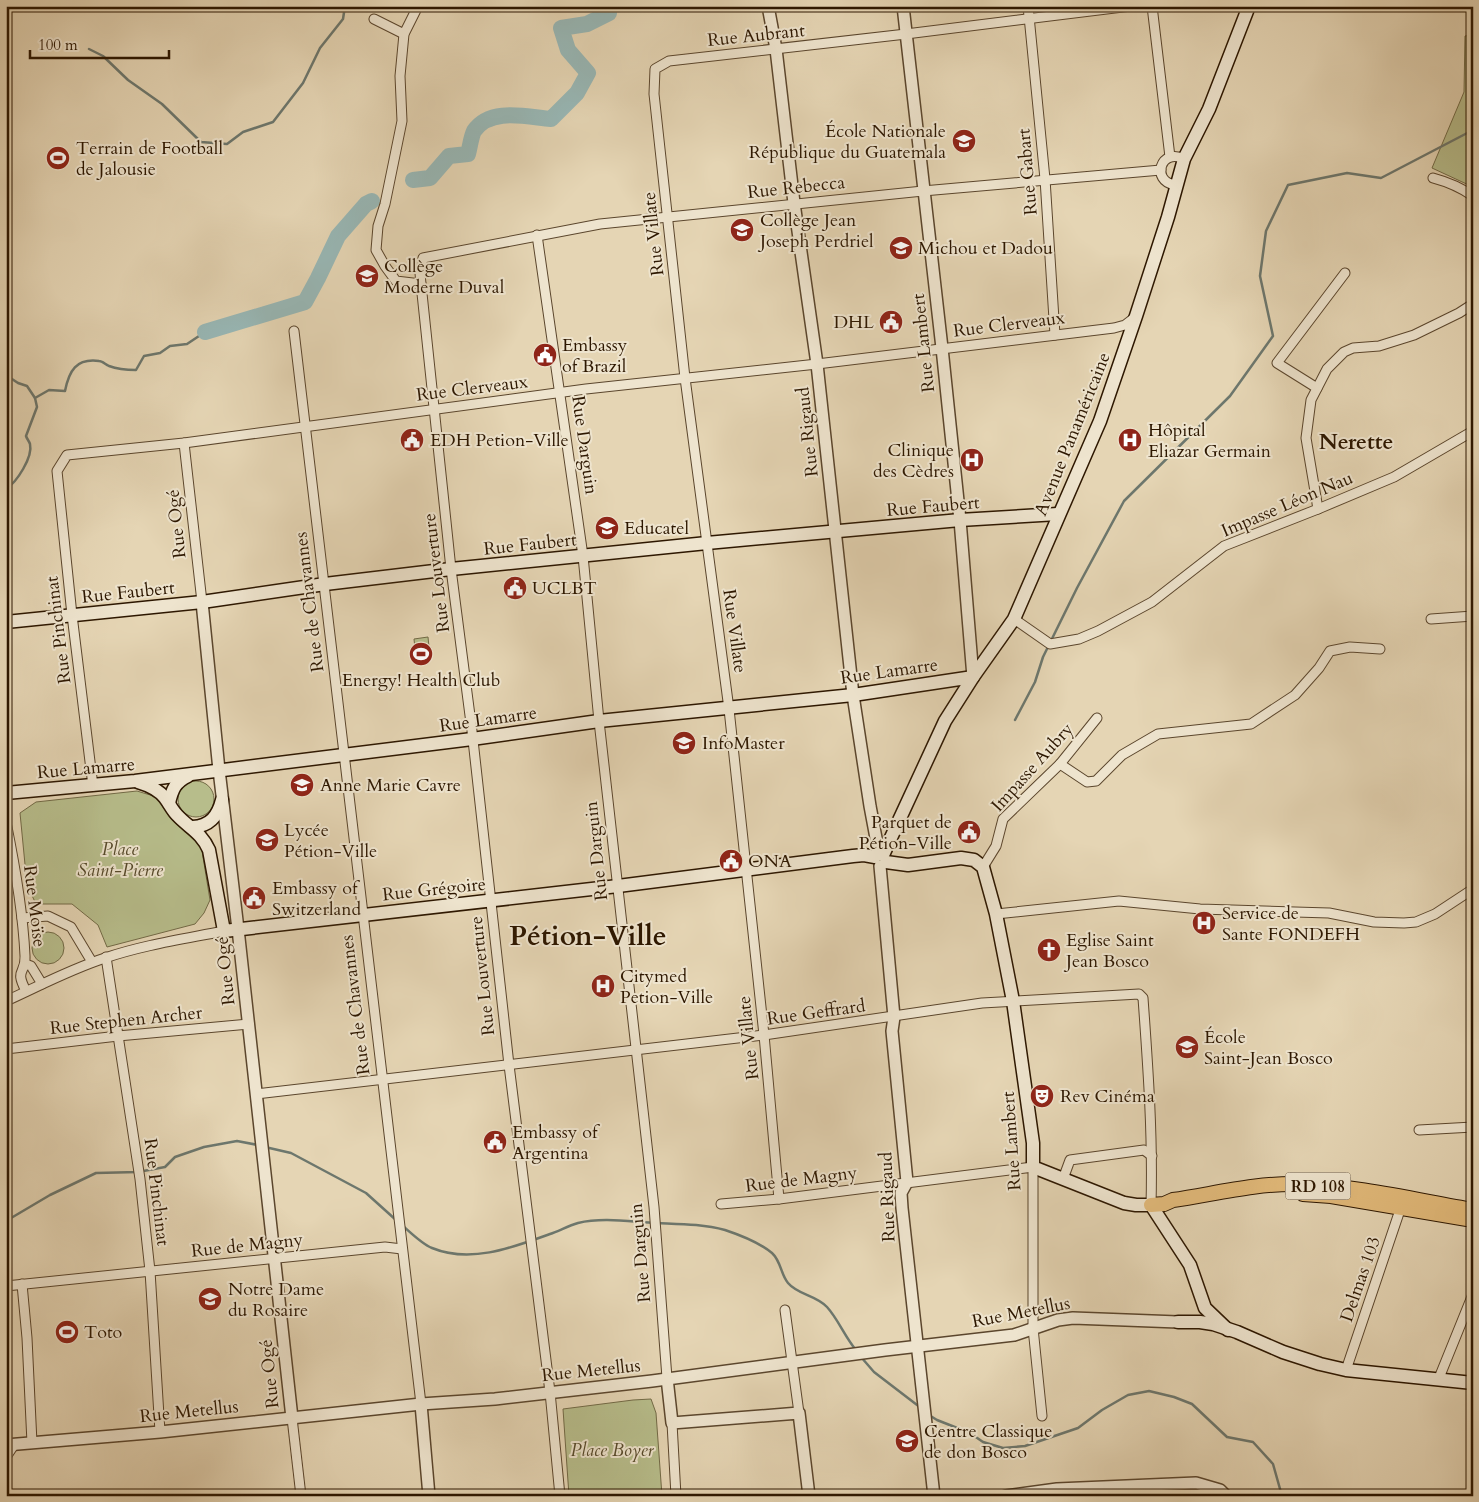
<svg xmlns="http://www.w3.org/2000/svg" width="1479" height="1502" font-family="Cardo,serif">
	<rect width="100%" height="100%" fill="#e5d5b4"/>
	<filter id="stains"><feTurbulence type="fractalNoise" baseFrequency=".004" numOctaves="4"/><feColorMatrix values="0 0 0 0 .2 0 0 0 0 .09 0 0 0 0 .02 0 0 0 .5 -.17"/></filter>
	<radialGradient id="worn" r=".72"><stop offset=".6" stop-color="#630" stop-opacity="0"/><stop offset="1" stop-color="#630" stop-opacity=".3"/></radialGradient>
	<g fill="#b7bd8b" stroke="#726a46">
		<polygon points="1473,35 1473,187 1432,168 1464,92 1465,36"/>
		<polygon points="428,637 429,647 415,649 414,639"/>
		<circle cx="196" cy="799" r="18"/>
		<path d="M 137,791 L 160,798 C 168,818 175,827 195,835 L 202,851 L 210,900 L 204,913 L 195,924 L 107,947 L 98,925 L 72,904 L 36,904 L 27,885 L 20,813 L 36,802 Z"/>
		<circle cx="48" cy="948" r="16"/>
		<polygon points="651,1399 656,1413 662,1496 569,1496 563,1409 633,1400"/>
	</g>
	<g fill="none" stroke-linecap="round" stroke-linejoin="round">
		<g stroke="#6d776d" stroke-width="2.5">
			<polyline points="89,49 103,56 128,80 162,104 201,142 227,144 243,132 273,122 303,83 320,48 343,19 345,6"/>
			<polyline points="6,375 18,383 27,386 35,398"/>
			<path d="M 6,489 C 17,482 33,457 30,444 C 29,441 27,439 26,436 L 37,407 L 35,398 L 49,390 L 65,391 C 69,371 76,358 99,361 C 102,361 105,364 109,366 C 117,369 128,370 136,370 L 144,356 L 160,353 L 170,346 L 187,344 L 205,332"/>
			<polyline points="1015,720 1035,682 1043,657 1077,588 1124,501 1230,396 1273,336 1260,276 1266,231 1288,185 1347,173 1381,178 1473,130"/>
			<polyline points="265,1147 291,1153 366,1193 396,1220"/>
			<polyline points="6,1221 50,1195 96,1173 138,1172 165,1167 175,1157 204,1147 237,1141 258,1145"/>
			<path d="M 402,1225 C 411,1233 422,1244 432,1248 C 471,1264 514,1247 550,1234 C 559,1231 568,1226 578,1223 C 603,1217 632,1222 657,1223 C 679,1224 703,1224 725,1230 C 740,1235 760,1243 772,1253 C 781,1261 781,1275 788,1283 C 798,1295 816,1295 827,1307 C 838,1319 845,1337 856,1350"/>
			<polyline points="861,1357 874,1372 921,1408"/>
			<polyline points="929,1415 937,1420 970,1433 983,1442 1003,1448 1025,1446 1078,1428 1102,1410 1128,1395 1149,1391 1174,1397 1192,1404 1227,1437 1253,1442 1273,1464 1282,1496"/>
		</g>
		<g stroke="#98b7b5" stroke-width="16">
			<path d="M 413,180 L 430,178 L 449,156 L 468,154 C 470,147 471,137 474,131 C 490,107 527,117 551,119 L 577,93 L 588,73 L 568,50 L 561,28 L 587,24 L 609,13 L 607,6"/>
			<polyline points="205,332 305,302 318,278 338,236 366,204 372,201"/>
		</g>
		<g stroke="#5b462d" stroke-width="11">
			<g id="minor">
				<polyline points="418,6 404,34 400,76 402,121 385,204 378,226 376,250 385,266 396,281 421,284"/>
				<polyline points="1028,6 1045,179 1055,335"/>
				<polyline points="1152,6 1170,157"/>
				<polyline points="374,19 404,34"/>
				<path d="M 1433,178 C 1448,182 1460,187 1473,196"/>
				<path d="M 1175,185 C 1150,181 1161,147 1184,159"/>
				<polyline points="537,235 583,556 599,721 654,1207 667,1378"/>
				<polyline points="294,331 421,1404"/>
				<polyline points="1317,388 1277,363 1345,273"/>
				<polyline points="184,443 202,602"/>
				<polyline points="1318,509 1306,438 1311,400 1327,369 1344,352 1353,348 1379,346 1414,335 1459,313 1473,304"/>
				<polyline points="1014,619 1050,644 1079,639 1098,631 1152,602 1224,546 1318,509 1394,477 1473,431"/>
				<polyline points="1431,619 1473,616"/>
				<polyline points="1060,764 1087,782 1096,781 1122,755 1158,734 1251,724 1295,695 1319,668 1330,651 1350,647 1380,649"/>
				<polyline points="93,786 72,615 57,471 67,455 184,443 586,389 817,364 1114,328 1125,325 1134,318"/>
				<path d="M 6,822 C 15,866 23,911 25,956 C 26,975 14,968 26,991"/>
				<polyline points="983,867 996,846 1003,819 1060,764 1097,718"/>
				<polyline points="996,914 1119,901 1200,909 1329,913 1374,922 1404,923 1416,922 1435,914 1473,889"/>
				<polyline points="22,918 48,916 71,927 92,962"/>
				<polyline points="106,957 140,1179 150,1271 160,1432"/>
				<polyline points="25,964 31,966 42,984"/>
				<path d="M 6,1001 C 39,986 71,969 105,958 C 143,945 184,939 224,931"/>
				<polyline points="6,1049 118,1036 249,1024"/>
				<path d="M 256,1094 L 764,1035 L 982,1003 L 1139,994 L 1143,998 C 1148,1067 1153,1136 1151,1205"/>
				<polyline points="1419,1130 1473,1127"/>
				<polyline points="1063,1179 1070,1160 1144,1150 1152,1156"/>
				<polyline points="779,1199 764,1035 729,709 685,378 654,94 655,69 669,61 906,34 1131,6"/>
				<polyline points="721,1204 779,1199 1033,1167 1033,1328 1042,1416"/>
				<polyline points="22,1284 27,1338 32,1443"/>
				<polyline points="6,1286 385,1247 402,1249"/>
				<polyline points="785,1310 799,1413"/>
				<polyline points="1346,1370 1402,1204"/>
				<polyline points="1439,1378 1473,1294"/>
				<polyline points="292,1418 301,1496"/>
				<polyline points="672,1423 676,1496"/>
				<polyline points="6,1457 14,1445"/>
				<polyline points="560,1496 550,1392 509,1065 472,731 451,569 421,284 420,273 423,258 600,224 923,191 1161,170"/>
			</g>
		</g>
		<g stroke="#5b462d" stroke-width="14">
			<g id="tertiary">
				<polyline points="768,6 776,49 794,203 817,364 853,695 870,806 879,854"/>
				<polyline points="903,6 942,348 960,520 973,677"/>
				<polyline points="202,602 219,770 238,929 292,1418"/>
				<polyline points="880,866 894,1017 892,1031 907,1182 901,1193 902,1208 934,1496"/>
				<polyline points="667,1378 672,1423 799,1413 809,1496"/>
				<polyline points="421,1404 429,1496"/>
				<polyline points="6,1445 160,1432 421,1404 495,1399 652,1381 885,1350 1014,1335 1058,1320 1073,1318 1178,1322"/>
				<polyline points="1006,1496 1057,1489 1196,1483 1220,1490 1226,1496"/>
			</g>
		</g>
		<g stroke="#2d1700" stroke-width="15">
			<g id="secondary">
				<polyline points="6,622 202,602 325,584 451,569 707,543 960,520 1058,514"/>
				<path d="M 138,782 C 148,785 159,790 165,798 C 169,803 172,810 177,815 C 189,828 201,832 209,850 L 224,931 L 618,886 L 853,856 L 864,855 L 875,857"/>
				<polyline points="6,793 135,781 472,739 599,721 853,695 973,677"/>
				<path d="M 169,803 C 172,790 175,782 188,776"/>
				<path d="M 193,827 C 210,826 218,816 222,800"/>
				<polyline points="883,855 945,721 973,677 1014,619 1100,421 1136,316 1168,217 1184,159 1209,109 1249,6"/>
				<polyline points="886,862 908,865 961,858 974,860 983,867 996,914 1013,1001 1033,1143 1033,1167 1124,1203 1136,1205 1151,1205 1190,1265 1205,1308 1228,1330"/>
				<polyline points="1178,1322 1200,1322 1213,1324 1237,1332 1283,1352 1320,1364 1346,1370 1473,1383"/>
			</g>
		</g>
		<g stroke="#2d1700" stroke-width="16">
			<g id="primary">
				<polyline points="1303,1194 1331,1196 1473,1220"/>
				<path d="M 1151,1205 L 1164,1204 L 1173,1200 C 1214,1194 1257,1183 1298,1184 C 1357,1186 1415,1200 1473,1210"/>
			</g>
		</g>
		<use href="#minor" stroke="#eee4ce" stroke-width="9"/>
		<use href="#tertiary" stroke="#eee4ce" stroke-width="11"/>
		<use href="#secondary" stroke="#eee4ce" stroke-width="12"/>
		<use href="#primary" stroke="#e2ba7a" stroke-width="14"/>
	</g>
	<defs>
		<g id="school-disc" transform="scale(1.25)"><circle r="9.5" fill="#8f2418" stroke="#eee4ce"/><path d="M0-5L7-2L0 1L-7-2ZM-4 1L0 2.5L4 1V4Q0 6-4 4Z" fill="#fff"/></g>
		<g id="stadium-disc" transform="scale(1.25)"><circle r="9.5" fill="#8f2418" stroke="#eee4ce"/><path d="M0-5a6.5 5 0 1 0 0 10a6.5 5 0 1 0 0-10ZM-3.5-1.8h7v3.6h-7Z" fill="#fff"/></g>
		<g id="university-disc" transform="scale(1.25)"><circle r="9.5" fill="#8f2418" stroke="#eee4ce"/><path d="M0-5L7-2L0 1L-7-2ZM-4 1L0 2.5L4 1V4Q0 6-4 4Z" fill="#fff"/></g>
		<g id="civic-disc" transform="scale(1.25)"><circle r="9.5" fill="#8f2418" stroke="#eee4ce"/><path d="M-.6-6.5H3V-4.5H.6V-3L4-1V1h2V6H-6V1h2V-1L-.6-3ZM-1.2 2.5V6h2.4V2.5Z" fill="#fff"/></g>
		<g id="hospital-disc" transform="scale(1.25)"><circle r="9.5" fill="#8f2418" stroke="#eee4ce"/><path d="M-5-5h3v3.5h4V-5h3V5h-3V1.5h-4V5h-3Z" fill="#fff"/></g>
		<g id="church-disc" transform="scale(1.25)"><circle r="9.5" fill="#8f2418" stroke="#eee4ce"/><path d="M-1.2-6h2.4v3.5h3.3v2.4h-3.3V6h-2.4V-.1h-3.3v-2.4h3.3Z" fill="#fff"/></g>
		<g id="theatre-disc" transform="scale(1.25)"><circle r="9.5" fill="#8f2418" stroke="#eee4ce"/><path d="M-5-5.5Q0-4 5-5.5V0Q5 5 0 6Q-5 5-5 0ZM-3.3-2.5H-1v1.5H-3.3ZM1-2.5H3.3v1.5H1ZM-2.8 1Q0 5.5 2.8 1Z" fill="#fff"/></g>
	</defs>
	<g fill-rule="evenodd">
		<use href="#school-disc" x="964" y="141"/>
		<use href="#stadium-disc" x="58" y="158"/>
		<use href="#school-disc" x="742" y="230"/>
		<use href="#school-disc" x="901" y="248"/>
		<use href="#university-disc" x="367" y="276"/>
		<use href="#civic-disc" x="891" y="322"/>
		<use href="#civic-disc" x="545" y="355"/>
		<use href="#civic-disc" x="412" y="440"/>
		<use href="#hospital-disc" x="1130" y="440"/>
		<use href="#hospital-disc" x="972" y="460"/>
		<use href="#university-disc" x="607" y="528"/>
		<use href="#civic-disc" x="515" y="588"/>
		<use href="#stadium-disc" x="421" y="654"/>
		<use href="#school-disc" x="684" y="743"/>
		<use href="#school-disc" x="302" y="785"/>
		<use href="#civic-disc" x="969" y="832"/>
		<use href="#school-disc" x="267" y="840"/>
		<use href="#civic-disc" x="731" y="861"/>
		<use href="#civic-disc" x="254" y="898"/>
		<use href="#hospital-disc" x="1204" y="923"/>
		<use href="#church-disc" x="1049" y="950"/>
		<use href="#hospital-disc" x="603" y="986"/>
		<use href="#school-disc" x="1187" y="1047"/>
		<use href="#theatre-disc" x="1042" y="1096"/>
		<use href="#civic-disc" x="495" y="1142"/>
		<use href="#university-disc" x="210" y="1299"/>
		<use href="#stadium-disc" x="67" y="1332"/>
		<use href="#university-disc" x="907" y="1441"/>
	</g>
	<g text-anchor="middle" stroke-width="4" stroke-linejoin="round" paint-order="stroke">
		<rect fill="#eee4ce" stroke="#67543e" stroke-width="1" x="1285.5" y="1172.5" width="65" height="27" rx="4"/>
		<g font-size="16" font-weight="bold" fill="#2d1700">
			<text x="1318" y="1192">RD 108</text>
		</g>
		<g font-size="18" fill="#2d1700" stroke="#eee4ce">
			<text transform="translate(756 35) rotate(-6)" y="6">Rue Aubrant</text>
			<text transform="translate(1027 172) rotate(-95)" y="6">Rue Gabart</text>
			<text transform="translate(796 187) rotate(-6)" y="6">Rue Rebecca</text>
			<text transform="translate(653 234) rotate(-96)" y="6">Rue Villate</text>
			<text transform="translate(1009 324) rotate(-7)" y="6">Rue Clerveaux</text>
			<text transform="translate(923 343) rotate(-96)" y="6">Rue Lambert</text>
			<text transform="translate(472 388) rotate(-7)" y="6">Rue Clerveaux</text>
			<text transform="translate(807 432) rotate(-96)" y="6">Rue Rigaud</text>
			<text transform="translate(1072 434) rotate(-68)" y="6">Avenue Panaméricaine</text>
			<text transform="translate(585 445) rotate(82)" y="6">Rue Darguin</text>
			<text transform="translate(1287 504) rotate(-23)" y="6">Impasse Léon Nau</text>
			<text transform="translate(933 506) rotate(-5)" y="6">Rue Faubert</text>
			<text transform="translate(176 524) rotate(-96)" y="6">Rue Ogé</text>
			<text transform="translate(530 544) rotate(-6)" y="6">Rue Faubert</text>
			<text transform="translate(436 573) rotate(-97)" y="6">Rue Louverture</text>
			<text transform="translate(128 592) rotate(-6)" y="6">Rue Faubert</text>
			<text transform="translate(309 602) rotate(-97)" y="6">Rue de Chavannes</text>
			<text transform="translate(58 630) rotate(-97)" y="6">Rue Pinchinat</text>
			<text transform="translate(735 631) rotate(82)" y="6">Rue Villate</text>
			<text transform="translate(889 671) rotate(-8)" y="6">Rue Lamarre</text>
			<text transform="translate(488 719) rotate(-8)" y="6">Rue Lamarre</text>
			<text transform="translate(1032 767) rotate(-48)" y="6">Impasse Aubry</text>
			<text transform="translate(86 768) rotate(-5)" y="6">Rue Lamarre</text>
			<text transform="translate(596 851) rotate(-96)" y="6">Rue Darguin</text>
			<text transform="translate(434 889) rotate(-6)" y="6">Rue Grégoire</text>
			<text transform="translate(35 906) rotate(83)" y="6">Rue Moïse</text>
			<text transform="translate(225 971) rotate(-96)" y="6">Rue Ogé</text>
			<text transform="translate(482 976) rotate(-96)" y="6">Rue Louverture</text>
			<text transform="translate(355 1005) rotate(-97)" y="6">Rue de Chavannes</text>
			<text transform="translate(816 1012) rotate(-8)" y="6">Rue Geffrard</text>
			<text transform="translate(126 1020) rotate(-6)" y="6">Rue Stephen Archer</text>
			<text transform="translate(748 1038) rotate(-96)" y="6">Rue Villate</text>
			<text transform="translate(1011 1141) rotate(-94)" y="6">Rue Lambert</text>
			<text transform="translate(801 1179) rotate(-7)" y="6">Rue de Magny</text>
			<text transform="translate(157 1192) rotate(83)" y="6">Rue Pinchinat</text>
			<text transform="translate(887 1197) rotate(-92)" y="6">Rue Rigaud</text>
			<text transform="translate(247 1245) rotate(-6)" y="6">Rue de Magny</text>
			<text transform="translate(640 1253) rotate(-95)" y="6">Rue Darguin</text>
			<text transform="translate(1360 1279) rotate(-71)" y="6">Delmas 103</text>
			<text transform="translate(1021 1312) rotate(-11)" y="6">Rue Metellus</text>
			<text transform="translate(591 1370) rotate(-6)" y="6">Rue Metellus</text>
			<text transform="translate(269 1374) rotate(-96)" y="6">Rue Ogé</text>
			<text transform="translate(189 1411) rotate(-6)" y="6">Rue Metellus</text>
		</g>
		<g font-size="18" fill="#2d1700" stroke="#eee4ce" text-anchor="start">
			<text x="946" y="137" text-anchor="end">École Nationale<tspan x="946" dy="21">République du Guatemala</tspan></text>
			<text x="76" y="154">Terrain de Football<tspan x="76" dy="21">de Jalousie</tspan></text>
			<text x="760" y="226">Collège Jean<tspan x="760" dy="21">Joseph Perdriel</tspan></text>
			<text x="918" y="254">Michou et Dadou</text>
			<text x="384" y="272">Collège<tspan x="384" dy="21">Moderne Duval</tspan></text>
			<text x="874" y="328" text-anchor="end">DHL</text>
			<text x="562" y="351">Embassy<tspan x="562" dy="21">of Brazil</tspan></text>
			<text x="1148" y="436">Hôpital<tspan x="1148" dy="21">Eliazar Germain</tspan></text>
			<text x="430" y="446">EDH Petion-Ville</text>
			<text x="954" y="456" text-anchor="end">Clinique<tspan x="954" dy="21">des Cèdres</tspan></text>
			<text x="624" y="534">Educatel</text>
			<text x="532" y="594">UCLBT</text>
			<text x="421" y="686" text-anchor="middle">Energy! Health Club</text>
			<text x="702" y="749">InfoMaster</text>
			<text x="320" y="791">Anne Marie Cavre</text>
			<text x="952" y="828" text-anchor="end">Parquet de<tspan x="952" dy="21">Pétion-Ville</tspan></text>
			<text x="284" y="836">Lycée<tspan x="284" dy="21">Pétion-Ville</tspan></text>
			<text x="748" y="867">ONA</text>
			<text x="272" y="894">Embassy of<tspan x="272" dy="21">Switzerland</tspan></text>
			<text x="1222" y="919">Service de<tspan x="1222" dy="21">Sante FONDEFH</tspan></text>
			<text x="1066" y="946">Eglise Saint<tspan x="1066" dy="21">Jean Bosco</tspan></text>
			<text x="620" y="982">Citymed<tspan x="620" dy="21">Petion-Ville</tspan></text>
			<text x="1204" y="1043">École<tspan x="1204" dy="21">Saint-Jean Bosco</tspan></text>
			<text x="1060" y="1102">Rev Cinéma</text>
			<text x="512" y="1138">Embassy of<tspan x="512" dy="21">Argentina</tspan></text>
			<text x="228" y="1295">Notre Dame<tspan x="228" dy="21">du Rosaire</tspan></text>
			<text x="84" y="1338">Toto</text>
			<text x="924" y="1437">Centre Classique<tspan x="924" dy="21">de don Bosco</tspan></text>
		</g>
		<g font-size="18" font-style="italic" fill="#56492a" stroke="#eee4ce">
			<text x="120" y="855">Place<tspan x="120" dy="21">Saint-Pierre</tspan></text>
			<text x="612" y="1456">Place Boyer</text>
		</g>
		<g font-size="22" font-weight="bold" fill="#2d1700" stroke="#eee4ce">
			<text x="1356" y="449">Nerette</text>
		</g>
		<g font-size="28" font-weight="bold" fill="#2d1700" stroke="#eee4ce">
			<text x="588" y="945">Pétion-Ville</text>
		</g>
	</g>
	<rect width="1479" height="1502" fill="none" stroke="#e5d5b4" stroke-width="25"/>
	<rect x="8" y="8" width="1464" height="1487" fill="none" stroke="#2d1700" stroke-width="2.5"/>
	<rect x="12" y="12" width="1454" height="1477" fill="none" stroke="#2d1700"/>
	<path d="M30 50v8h139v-8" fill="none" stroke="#2d1700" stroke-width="2.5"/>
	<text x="38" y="50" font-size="15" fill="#2d1700" stroke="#eee4ce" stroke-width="4" paint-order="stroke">100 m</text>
	<rect width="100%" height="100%" filter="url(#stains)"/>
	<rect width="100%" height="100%" fill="url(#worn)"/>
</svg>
